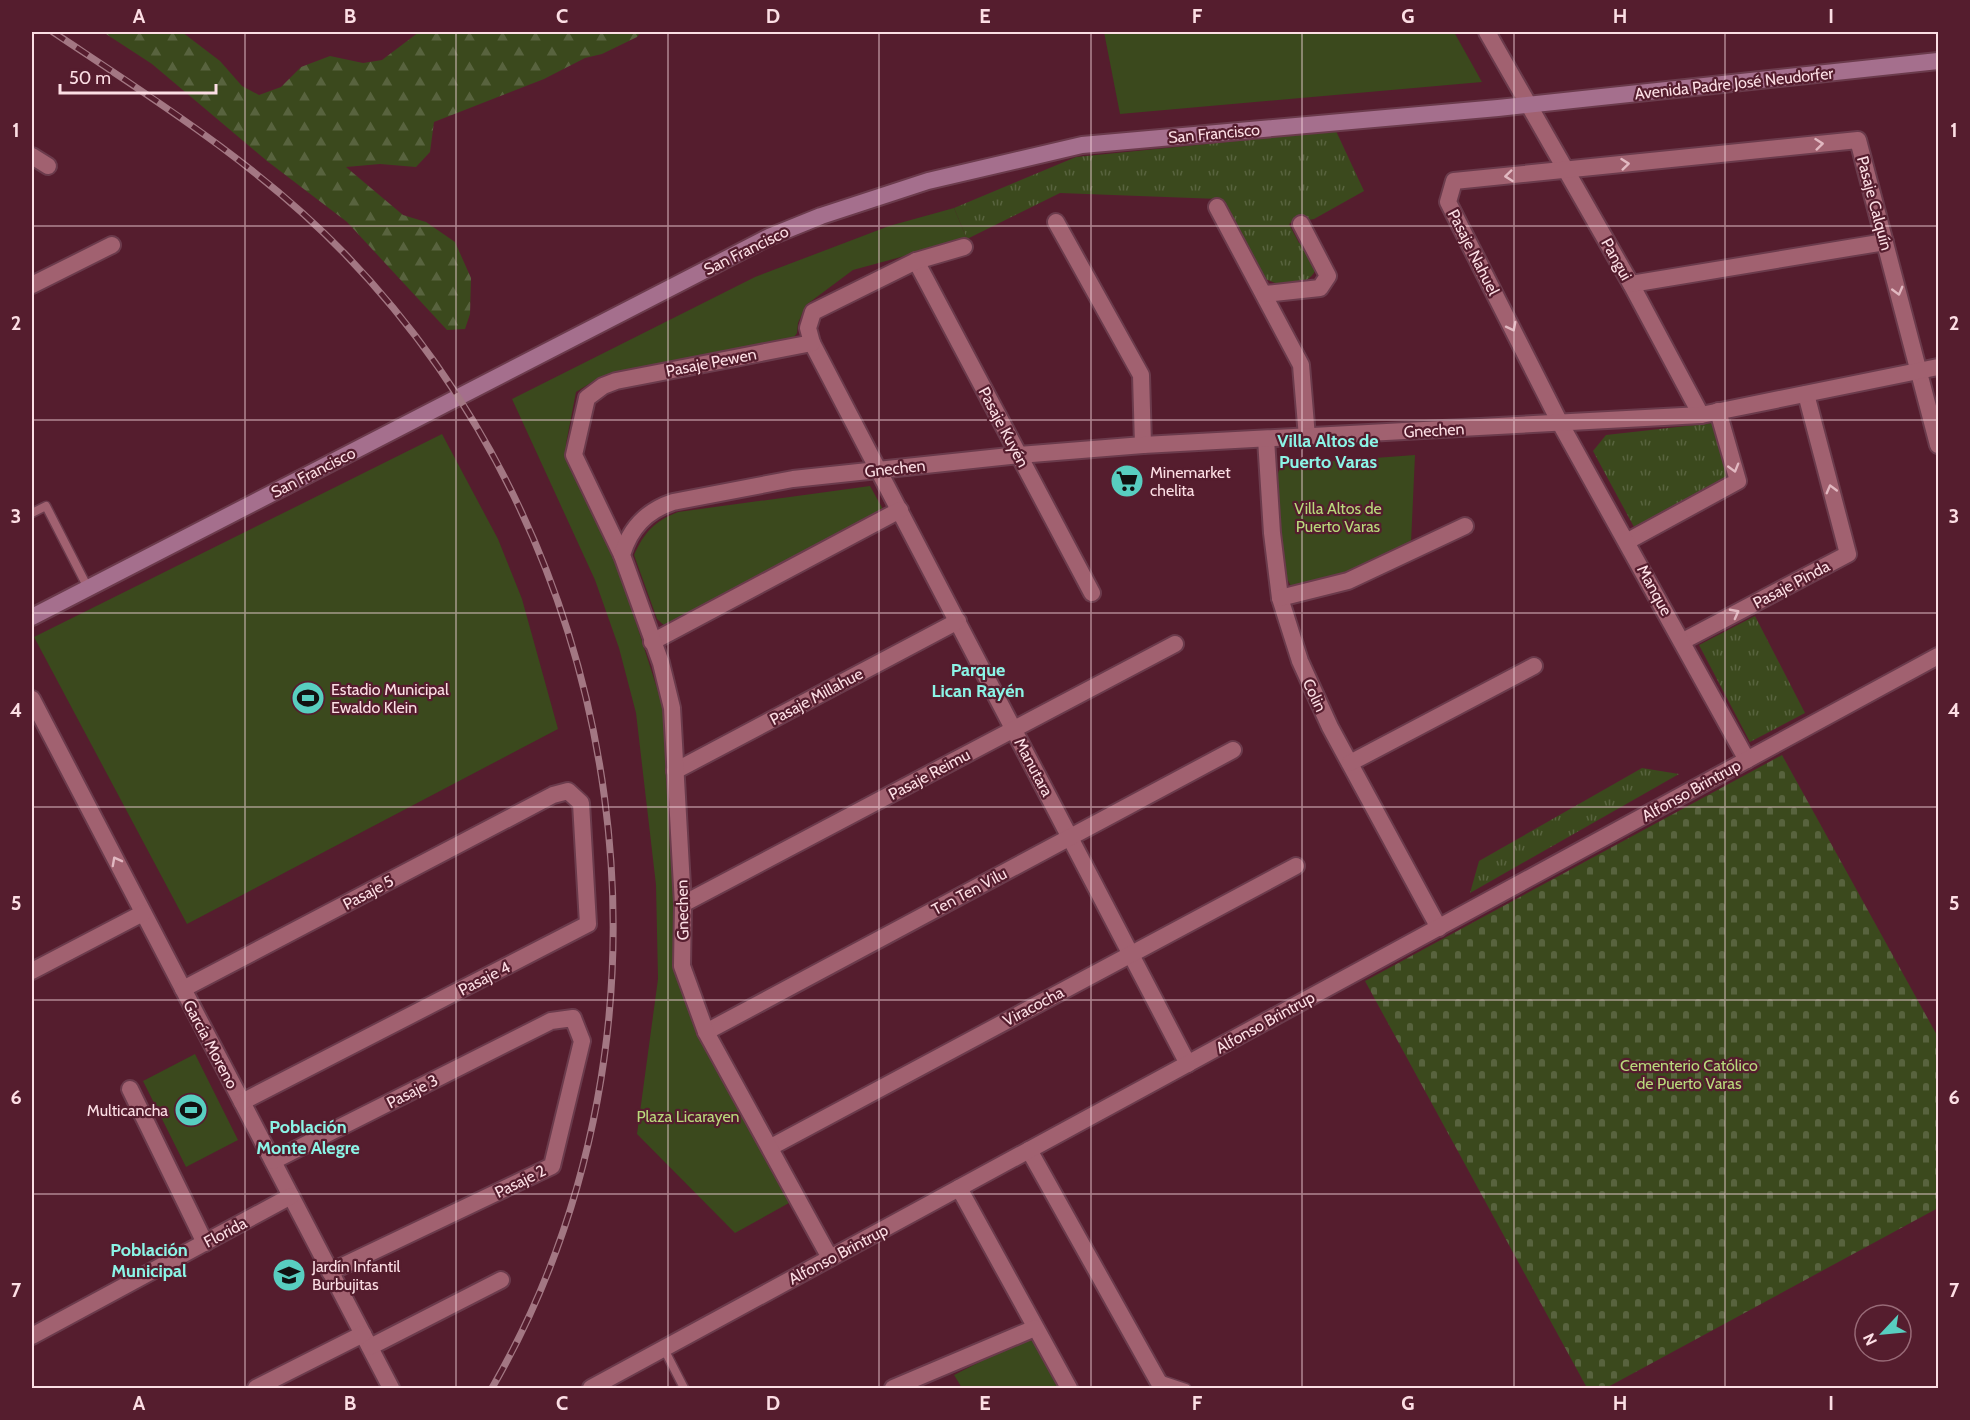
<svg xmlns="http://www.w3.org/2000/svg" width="1970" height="1420" font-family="Cabin,sans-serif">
	<defs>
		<pattern id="grass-tufts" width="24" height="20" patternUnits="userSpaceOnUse" patternTransform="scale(1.5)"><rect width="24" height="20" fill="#3b491d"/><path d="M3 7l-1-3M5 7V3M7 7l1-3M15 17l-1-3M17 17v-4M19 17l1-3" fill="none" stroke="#58633e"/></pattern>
		<pattern id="forest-firs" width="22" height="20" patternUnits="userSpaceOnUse" patternTransform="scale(1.5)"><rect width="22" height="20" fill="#3b491d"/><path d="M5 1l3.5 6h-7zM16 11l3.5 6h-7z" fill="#58633e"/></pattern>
		<pattern id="cemetery-stones" width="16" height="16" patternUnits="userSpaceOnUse" patternTransform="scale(1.5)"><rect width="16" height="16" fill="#3b491d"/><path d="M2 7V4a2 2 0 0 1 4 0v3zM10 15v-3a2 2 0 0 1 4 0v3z" fill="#58633e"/></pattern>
	</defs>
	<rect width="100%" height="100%" fill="#551d2e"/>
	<g fill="url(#grass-tufts)">
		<path d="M 1336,131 L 1364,191 L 1314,219 L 1308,220 L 1305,216 L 1289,224 L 1299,243 L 1304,243 L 1316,269 C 1307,289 1281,288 1264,278 L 1219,199 L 1060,193 L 967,239 L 954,208 L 1076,157 Z"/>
		<polygon points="1713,423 1730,479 1634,527 1593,451 1606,435"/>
		<polygon points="1755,616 1805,713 1750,742 1699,645"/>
		<polygon points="1642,768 1679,774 1470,893 1479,861"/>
	</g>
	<polygon fill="url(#forest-firs)" points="103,32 182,32 220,61 242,86 259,95 281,87 301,67 330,56 363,63 382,60 419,32 641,32 637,37 602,54 585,58 544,79 434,122 430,152 416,167 380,164 346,167 403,215 426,222 455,242 471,278 470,314 465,329 447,330 347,222 267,161 152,64"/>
	<polygon fill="url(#cemetery-stones)" points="1782,755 1938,1037 1938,1208 1606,1388 1587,1388 1365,981"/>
	<g fill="#3b491d">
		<polygon points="1104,32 1454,32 1482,82 1120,114"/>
		<polygon points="954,208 967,239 853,270 806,305 798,323 797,333 790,343 597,379 576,392 566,444 575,474 618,566 663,707 683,985 690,1015 789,1203 735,1233 637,1134 658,979 656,885 636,713 619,648 595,580 512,399 755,277 889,226"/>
		<polygon points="442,434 498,539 522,599 558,729 187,924 34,637"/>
		<polygon points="1415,455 1411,543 1345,575 1292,588 1285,575 1276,479 1281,465"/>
		<path d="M 870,486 L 884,511 L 668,629 L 657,619 L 634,555 C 644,532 655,521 678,512 Z"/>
		<polygon points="195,1054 238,1140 186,1167 143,1081"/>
		<polygon points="1023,1340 1038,1341 1063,1388 962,1388 954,1375"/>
	</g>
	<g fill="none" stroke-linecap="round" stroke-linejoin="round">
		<g stroke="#6b3b4c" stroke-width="11">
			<g id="service">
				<polyline points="32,513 46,506 88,588"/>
				<polyline points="664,1349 684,1388"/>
				<polyline points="1159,1379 1186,1388"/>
			</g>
		</g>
		<g stroke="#6b3b4c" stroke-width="20">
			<g id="minor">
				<polyline points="1487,32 1631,284 1701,415"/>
				<polyline points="32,156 48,166"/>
				<polyline points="1217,207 1301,365 1307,437"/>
				<polyline points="1056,222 1141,375 1143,445"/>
				<polyline points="916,261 1092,593"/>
				<polyline points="1631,284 1885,242"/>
				<polyline points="32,285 112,245"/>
				<polyline points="1265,294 1320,288 1328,276 1301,224"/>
				<polyline points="812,343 1188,1064"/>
				<polyline points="1266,439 1272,533 1280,598 1300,661 1330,727 1439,928"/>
				<polyline points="1628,541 1738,481 1718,411"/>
				<polyline points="622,555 574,455 587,398 603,386 616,381 812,343 808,328 813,312 916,261 964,247"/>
				<polyline points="1280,598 1348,581 1465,526"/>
				<polyline points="1683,641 1848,554 1806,394"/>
				<polyline points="652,642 900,510"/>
				<polyline points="32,699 391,1388"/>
				<polyline points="1747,760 1560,423 1448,202 1454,181 1858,140 1938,445"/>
				<polyline points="1350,763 1534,666"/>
				<polyline points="675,771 958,621"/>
				<polyline points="683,904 1175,644"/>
				<polyline points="32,971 143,913"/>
				<polyline points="183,989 553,795 568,791 581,803 588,924 242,1102"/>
				<polyline points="706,1032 1233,750"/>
				<polyline points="130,1089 205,1243"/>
				<polyline points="771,1147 1296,866"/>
				<polyline points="1029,1150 1162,1388"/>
				<polyline points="273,1161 551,1021 573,1018 582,1041 552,1166 330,1272"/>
				<polyline points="959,1188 1069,1388"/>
				<path d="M 830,1258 L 706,1032 L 682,966 L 683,904 L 672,708 L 661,663 L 622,555 C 630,528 646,511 673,502 L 793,479 L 1019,455 L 1143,445 L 1701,415 L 1938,367"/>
				<polyline points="32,1336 291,1196"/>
				<polyline points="370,1347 501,1280"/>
				<polyline points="256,1388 363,1334"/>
				<polyline points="893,1388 1035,1328"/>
			</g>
		</g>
		<g stroke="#6b3b4c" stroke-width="20">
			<polyline id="tertiary" points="591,1388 1938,656"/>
		</g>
		<g stroke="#6b3b4c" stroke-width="20">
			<polyline id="secondary" points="32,617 769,237 821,216 928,181 1082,145 1498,108 1938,61"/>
		</g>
		<use href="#service" stroke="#a16170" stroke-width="8"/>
		<use href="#minor" stroke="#a16170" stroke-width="16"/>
		<use href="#tertiary" stroke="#a16170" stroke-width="16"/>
		<use href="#secondary" stroke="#a56f8d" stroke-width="16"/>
		<g stroke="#a37783" stroke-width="7">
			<path id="rail" d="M 53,32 C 155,100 259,165 345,254 C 633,552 700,1027 492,1388"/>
		</g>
		<use href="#rail" stroke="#551d2e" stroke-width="4.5" stroke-dasharray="14" stroke-linecap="butt"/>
	</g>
	<defs><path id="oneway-chevron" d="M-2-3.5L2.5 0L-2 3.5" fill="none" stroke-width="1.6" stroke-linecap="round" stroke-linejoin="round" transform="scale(1.5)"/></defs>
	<g stroke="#e1b8c1">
		<use href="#oneway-chevron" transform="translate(1819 144) rotate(-6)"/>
		<use href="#oneway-chevron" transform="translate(1625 164) rotate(-6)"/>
		<use href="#oneway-chevron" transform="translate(1509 176) rotate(174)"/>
		<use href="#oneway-chevron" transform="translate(1898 291) rotate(75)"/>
		<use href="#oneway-chevron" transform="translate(1512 327) rotate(63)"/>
		<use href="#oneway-chevron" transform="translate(1734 468) rotate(74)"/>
		<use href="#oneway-chevron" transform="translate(1831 489) rotate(-105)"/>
		<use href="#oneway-chevron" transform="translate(1735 613) rotate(-28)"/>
		<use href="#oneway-chevron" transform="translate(116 861) rotate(-118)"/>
	</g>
	<path fill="none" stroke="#fcdee4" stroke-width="1.5" stroke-opacity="0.55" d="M 245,32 L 245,1388M 456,32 L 456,1388M 668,32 L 668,1388M 879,32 L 879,1388M 1091,32 L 1091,1388M 1302,32 L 1302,1388M 1514,32 L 1514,1388M 1725,32 L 1725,1388M 32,226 L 1938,226M 32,420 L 1938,420M 32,613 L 1938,613M 32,807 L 1938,807M 32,1000 L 1938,1000M 32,1194 L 1938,1194"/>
	<defs>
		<g id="supermarket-disc" transform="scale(1.725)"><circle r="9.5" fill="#58cec0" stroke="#551d2e"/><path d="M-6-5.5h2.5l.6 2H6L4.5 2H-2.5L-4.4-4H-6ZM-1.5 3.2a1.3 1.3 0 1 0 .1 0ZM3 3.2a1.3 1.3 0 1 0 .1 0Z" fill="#111"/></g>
		<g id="stadium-disc" transform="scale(1.725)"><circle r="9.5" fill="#58cec0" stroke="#551d2e"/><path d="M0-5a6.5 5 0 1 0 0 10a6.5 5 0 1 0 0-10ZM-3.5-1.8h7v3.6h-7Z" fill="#111"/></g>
		<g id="school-disc" transform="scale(1.725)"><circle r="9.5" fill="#58cec0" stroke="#551d2e"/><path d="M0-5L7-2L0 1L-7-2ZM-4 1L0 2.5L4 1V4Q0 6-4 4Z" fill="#111"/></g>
	</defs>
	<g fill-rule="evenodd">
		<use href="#supermarket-disc" x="1127" y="481"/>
		<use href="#stadium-disc" x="308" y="698"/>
		<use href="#stadium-disc" x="191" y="1110"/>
		<use href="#school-disc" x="289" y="1275"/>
	</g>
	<g text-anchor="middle" stroke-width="4.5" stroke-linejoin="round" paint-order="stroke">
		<g font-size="16" fill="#fcdee4" stroke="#551d2e">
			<text transform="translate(1734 83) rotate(-6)" y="6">Avenida Padre José Neudorfer</text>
			<text transform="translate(1214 133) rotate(-5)" y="6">San Francisco</text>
			<text transform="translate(1875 203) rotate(75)" y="6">Pasaje Calquín</text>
			<text transform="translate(746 250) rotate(-26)" y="6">San Francisco</text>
			<text transform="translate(1474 252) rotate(63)" y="6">Pasaje Nahuel</text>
			<text transform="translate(1617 259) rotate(61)" y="6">Pangui</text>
			<text transform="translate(711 362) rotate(-11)" y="6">Pasaje Pewen</text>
			<text transform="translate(1004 427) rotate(62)" y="6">Pasaje Kuyén</text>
			<text transform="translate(1434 430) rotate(-3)" y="6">Gnechen</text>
			<text transform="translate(895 468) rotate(-6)" y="6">Gnechen</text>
			<text transform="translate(313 472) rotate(-27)" y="6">San Francisco</text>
			<text transform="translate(1791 584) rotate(-28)" y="6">Pasaje Pinda</text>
			<text transform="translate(1655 590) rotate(61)" y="6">Manque</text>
			<text transform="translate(1315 695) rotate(65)" y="6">Colin</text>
			<text transform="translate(816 696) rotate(-28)" y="6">Pasaje Millahue</text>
			<text transform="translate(1034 767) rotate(62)" y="6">Manutara</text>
			<text transform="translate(929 774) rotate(-28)" y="6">Pasaje Reimu</text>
			<text transform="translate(1691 790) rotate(-29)" y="6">Alfonso Brintrup</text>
			<text transform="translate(969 891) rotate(-28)" y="6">Ten Ten Vilu</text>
			<text transform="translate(368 892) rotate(-28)" y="6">Pasaje 5</text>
			<text transform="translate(682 910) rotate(-91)" y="6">Gnechen</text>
			<text transform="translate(484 978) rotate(-27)" y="6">Pasaje 4</text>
			<text transform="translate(1033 1006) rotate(-28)" y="6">Viracocha</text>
			<text transform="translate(1265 1022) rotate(-29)" y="6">Alfonso Brintrup</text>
			<text transform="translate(211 1044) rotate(62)" y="6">García Moreno</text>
			<text transform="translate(412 1091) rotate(-27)" y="6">Pasaje 3</text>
			<text transform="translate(520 1181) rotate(-26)" y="6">Pasaje 2</text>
			<text transform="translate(225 1232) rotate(-28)" y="6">Florida</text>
			<text transform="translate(838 1254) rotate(-28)" y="6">Alfonso Brintrup</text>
		</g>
		<g font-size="16" fill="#fcdee4" stroke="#551d2e" text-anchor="start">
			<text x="1150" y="478">Minemarket<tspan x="1150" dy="18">chelita</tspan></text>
			<text x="331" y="695">Estadio Municipal<tspan x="331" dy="18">Ewaldo Klein</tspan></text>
			<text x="168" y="1116" text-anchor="end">Multicancha</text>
			<text x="312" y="1272">Jardín Infantil<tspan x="312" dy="18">Burbujitas</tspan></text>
		</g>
		<g font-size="16" fill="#b9d97c" stroke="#551d2e">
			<text x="1338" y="514">Villa Altos de<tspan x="1338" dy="18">Puerto Varas</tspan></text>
			<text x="1689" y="1071">Cementerio Católico<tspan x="1689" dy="18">de Puerto Varas</tspan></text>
			<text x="688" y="1122">Plaza Licarayen</text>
		</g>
		<g font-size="18" font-weight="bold" fill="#8bf4e6" stroke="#551d2e">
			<text x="1328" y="447">Villa Altos de<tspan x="1328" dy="21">Puerto Varas</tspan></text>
			<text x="978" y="676">Parque<tspan x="978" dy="21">Lican Rayén</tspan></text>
			<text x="308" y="1133">Población<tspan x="308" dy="21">Monte Alegre</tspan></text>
			<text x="149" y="1256">Población<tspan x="149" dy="21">Municipal</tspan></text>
		</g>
	</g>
	<rect width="1970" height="1420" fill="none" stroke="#551d2e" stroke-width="66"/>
	<g transform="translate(1883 1333) rotate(244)"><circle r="28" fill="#551d2e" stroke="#986a77" stroke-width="1.5"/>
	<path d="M0-4.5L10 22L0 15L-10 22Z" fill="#58cec0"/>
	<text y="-9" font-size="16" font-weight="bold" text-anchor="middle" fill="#fcdee4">N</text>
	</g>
	<path d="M60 84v9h156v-9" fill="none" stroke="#fcdee4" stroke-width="3"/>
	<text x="69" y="84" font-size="18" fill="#fcdee4" stroke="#551d2e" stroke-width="4.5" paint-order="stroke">50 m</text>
	<rect x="33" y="33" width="1904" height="1354" fill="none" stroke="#fcdee4" stroke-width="2"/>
	<g font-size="20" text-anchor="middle" font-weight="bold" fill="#fcdee4">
		<text x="139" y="23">A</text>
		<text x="350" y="23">B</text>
		<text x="562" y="23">C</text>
		<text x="773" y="23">D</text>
		<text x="985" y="23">E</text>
		<text x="1197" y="23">F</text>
		<text x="1408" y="23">G</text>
		<text x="1620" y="23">H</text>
		<text x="1831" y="23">I</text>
		<text x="16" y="137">1</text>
		<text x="1954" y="137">1</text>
		<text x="16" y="330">2</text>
		<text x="1954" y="330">2</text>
		<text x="16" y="523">3</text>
		<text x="1954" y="523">3</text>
		<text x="16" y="717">4</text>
		<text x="1954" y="717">4</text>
		<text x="16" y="910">5</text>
		<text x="1954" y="910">5</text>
		<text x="16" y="1104">6</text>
		<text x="1954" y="1104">6</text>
		<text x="16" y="1297">7</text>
		<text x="1954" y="1297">7</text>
		<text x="139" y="1410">A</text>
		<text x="350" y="1410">B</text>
		<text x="562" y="1410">C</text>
		<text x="773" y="1410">D</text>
		<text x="985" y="1410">E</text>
		<text x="1197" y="1410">F</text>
		<text x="1408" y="1410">G</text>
		<text x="1620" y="1410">H</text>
		<text x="1831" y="1410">I</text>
	</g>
</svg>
